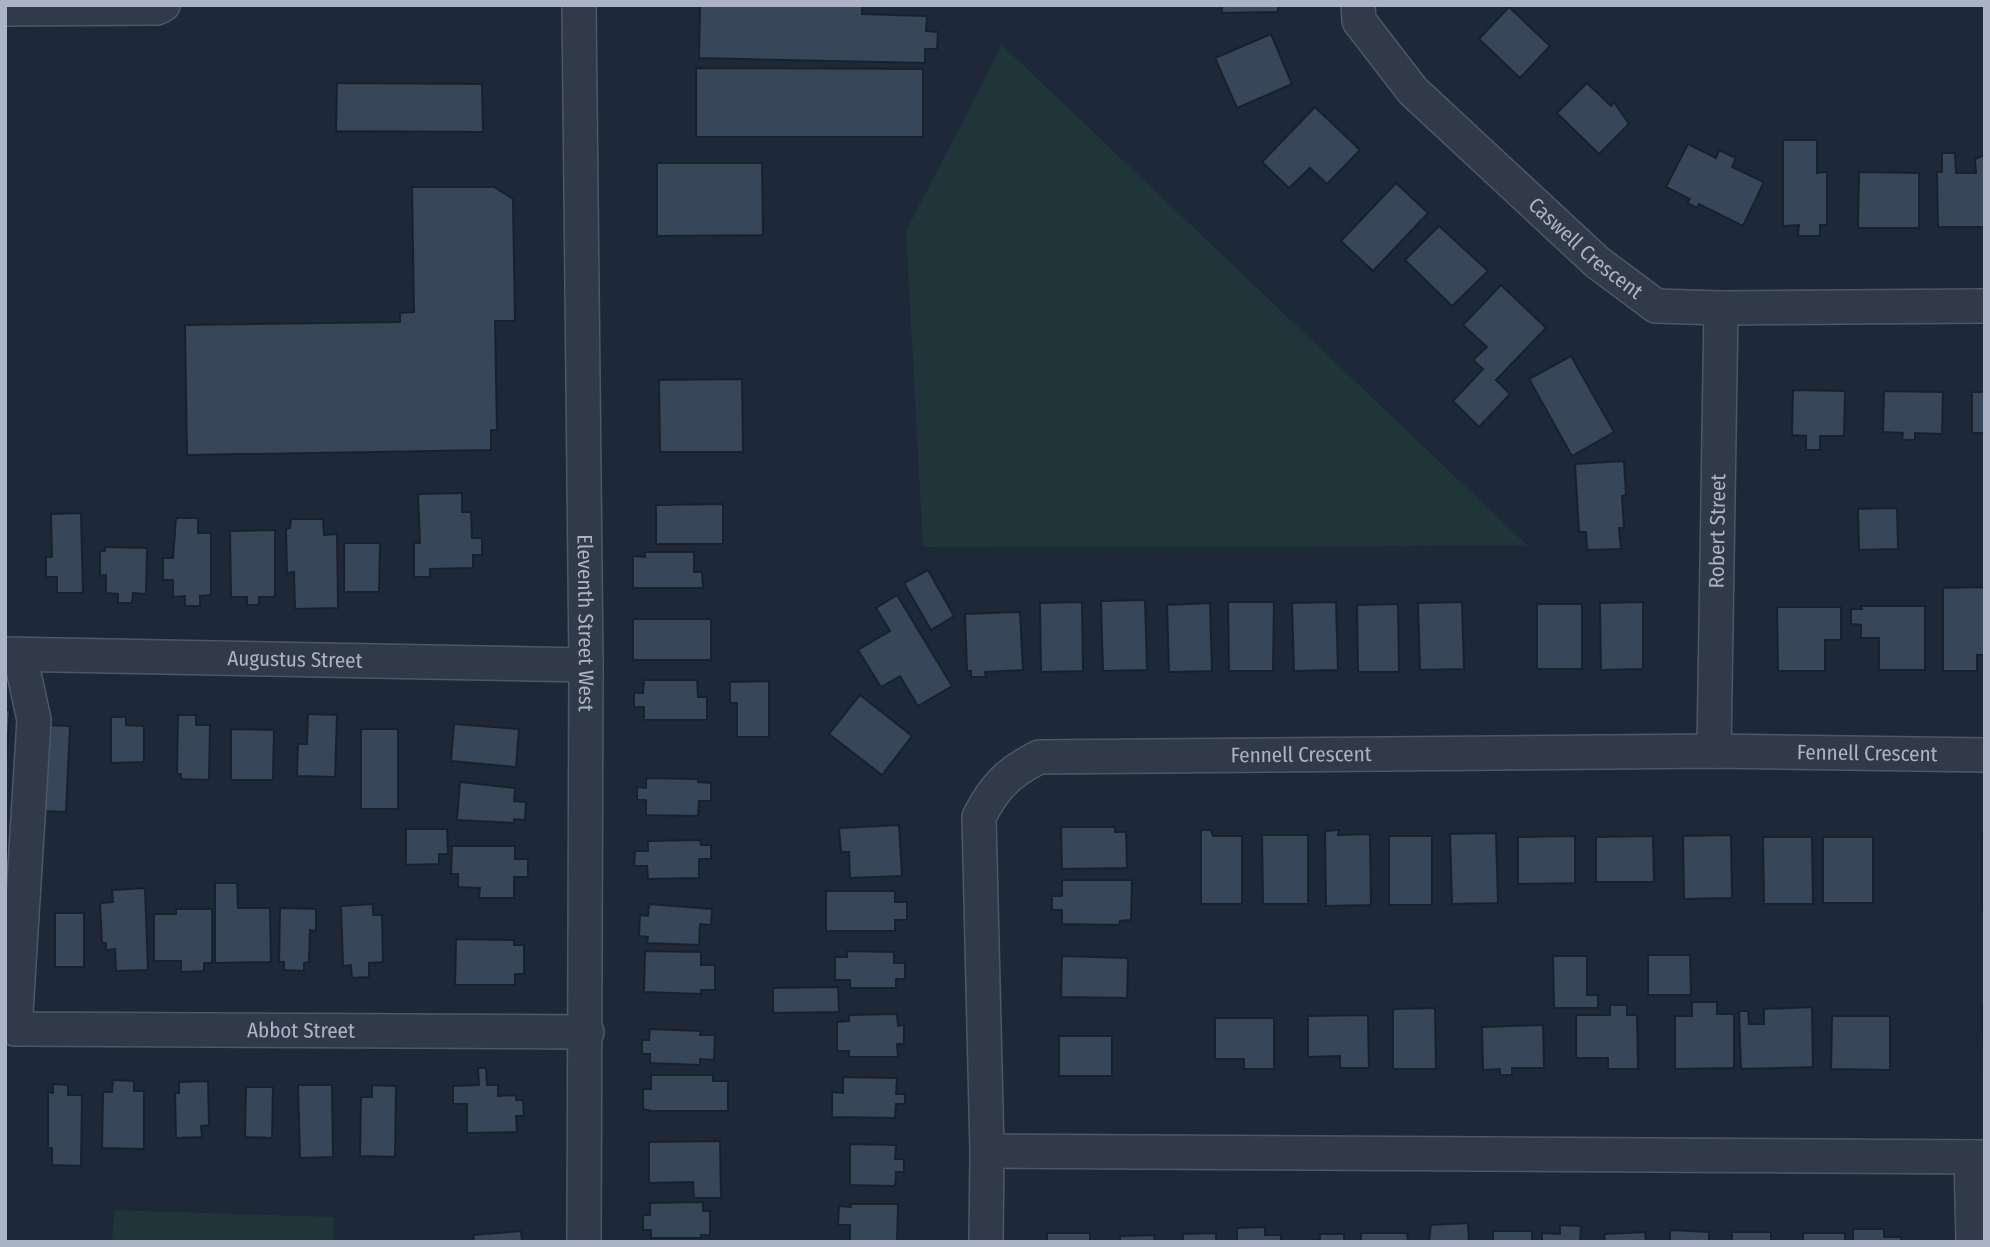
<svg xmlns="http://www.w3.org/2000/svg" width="1990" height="1247" font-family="'Fira Sans Condensed',sans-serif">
	<rect width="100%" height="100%" fill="#1d2838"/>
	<g fill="#1f3539">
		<polygon points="1002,45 1528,546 923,547 906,231"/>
		<polygon points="114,1210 333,1217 333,1242 112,1242"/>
	</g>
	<g fill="#384659" stroke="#18212e" stroke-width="2">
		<polygon points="700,5 862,5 862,14 927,16 926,31 938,32 937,49 925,49 925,63 699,58"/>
		<polygon points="1222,5 1278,5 1278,12 1222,13"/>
		<polygon points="1509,7 1550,46 1520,78 1479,39"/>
		<polygon points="1271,34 1292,84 1237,108 1215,58"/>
		<polygon points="696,68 923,69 923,137 696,137"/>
		<polygon points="337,83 482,84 483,132 336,131"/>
		<polygon points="1587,83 1611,106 1614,102 1629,124 1599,154 1557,113"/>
		<polygon points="1315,107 1360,150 1327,184 1310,168 1289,188 1262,162"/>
		<polygon points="1783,140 1817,140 1817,173 1827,172 1827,225 1820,225 1820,236 1798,236 1799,225 1783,226"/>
		<polygon points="1688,144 1716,158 1719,150 1736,158 1732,167 1764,182 1743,226 1699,204 1697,208 1687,203 1690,199 1666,187"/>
		<polygon points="1942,153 1955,153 1956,173 1976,173 1975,159 1985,155 1985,227 1938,227 1937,172 1942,172"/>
		<polygon points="657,163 762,163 763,235 657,236"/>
		<polygon points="1859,172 1919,173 1919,228 1858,228"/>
		<polygon points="1396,183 1428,213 1373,271 1341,241"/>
		<polygon points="412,187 494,187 513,199 515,321 495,321 497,430 491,430 491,450 187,455 185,325 400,322 400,313 414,312"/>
		<polygon points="1439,226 1488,271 1452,306 1405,260"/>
		<polygon points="1501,285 1546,328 1496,380 1510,394 1479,427 1453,401 1483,369 1473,360 1487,347 1463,325"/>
		<polygon points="1571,356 1614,432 1572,456 1529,379"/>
		<polygon points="742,379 743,452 660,452 659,380"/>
		<polygon points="1793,390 1845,391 1844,436 1820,436 1820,450 1806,450 1806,436 1792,435"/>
		<polygon points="1884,391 1943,392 1942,434 1915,433 1915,440 1902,440 1903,433 1883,432"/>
		<rect x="1972" y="392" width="13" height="41"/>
		<polygon points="1624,461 1626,495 1622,496 1624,528 1619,528 1621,549 1587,550 1586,532 1579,532 1575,464"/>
		<polygon points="462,493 462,512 471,512 472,538 482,538 482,555 473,555 473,568 430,569 430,577 414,577 414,543 420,543 418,494"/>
		<polygon points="723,504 723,544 656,544 656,505"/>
		<polygon points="1897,508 1898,549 1859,550 1858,509"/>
		<polygon points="81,513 83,593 57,593 57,577 46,577 46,557 52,557 51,514"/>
		<polygon points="176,518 198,518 198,533 211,533 211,595 200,596 200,606 185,606 185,596 173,597 173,580 163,580 163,558 173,558"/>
		<polygon points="291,519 323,519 324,535 337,534 338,608 295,609 294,572 287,573 286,529 290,528"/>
		<polygon points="275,530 275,597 259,597 259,605 247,605 247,597 231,597 230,531"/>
		<polygon points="344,543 380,543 379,592 344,592"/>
		<polygon points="105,547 147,548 146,594 133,593 132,603 118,603 118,594 106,593 106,575 100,576 100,551 105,551"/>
		<polygon points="645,552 694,552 694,572 702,572 703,588 633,588 633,556 645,557"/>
		<polygon points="928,570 954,616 931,630 904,583"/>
		<polygon points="1985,587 1985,655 1977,655 1977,671 1943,671 1943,588"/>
		<polygon points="897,595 952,686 918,706 900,676 881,687 858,650 890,631 876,608"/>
		<polygon points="1145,600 1147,670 1103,671 1101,601"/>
		<polygon points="1082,602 1083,671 1041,672 1040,603"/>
		<polygon points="1228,602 1274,602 1273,671 1229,671"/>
		<polygon points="1336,602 1338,670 1294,671 1292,603"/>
		<polygon points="1462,602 1464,669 1420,670 1418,603"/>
		<polygon points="1643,602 1643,669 1601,670 1600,603"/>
		<polygon points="1210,603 1212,671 1169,672 1167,605"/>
		<polygon points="1398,604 1399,672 1358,672 1357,605"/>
		<rect x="1537" y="604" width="45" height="65"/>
		<polygon points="1861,606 1925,606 1925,670 1879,670 1879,638 1861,638 1861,625 1851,624 1851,609 1862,609"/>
		<polygon points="1777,607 1841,607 1841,640 1825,640 1825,671 1778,671"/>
		<polygon points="1020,612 1023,670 985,672 986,677 971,677 971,671 967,671 965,614"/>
		<rect x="633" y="619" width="78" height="41"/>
		<polygon points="644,680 697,680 698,697 707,697 707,720 644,720 644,707 634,707 634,693 643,693"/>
		<polygon points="769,681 769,737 737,737 737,703 730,703 730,682"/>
		<polygon points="860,695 912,736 882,775 829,734"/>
		<polygon points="5,710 10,710 5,774"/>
		<polygon points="308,714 337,715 335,777 297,776 298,744 307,744"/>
		<polygon points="178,715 196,715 196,725 210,725 209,780 181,779 181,774 177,774"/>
		<polygon points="111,717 126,717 126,725 144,726 144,762 111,763"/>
		<polygon points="454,724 519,729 516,767 451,761"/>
		<polygon points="46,725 70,726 66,812 42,811"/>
		<polygon points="231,729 274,730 273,780 231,780"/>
		<rect x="361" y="729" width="37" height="80"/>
		<polygon points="646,778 698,779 698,782 711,783 711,801 699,801 698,816 646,815 646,800 637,800 637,787 646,788"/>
		<polygon points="460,782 515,788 514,801 526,802 525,820 514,819 514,823 457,820"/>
		<polygon points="899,825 902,876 850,878 849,852 841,852 839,828"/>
		<polygon points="1061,827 1115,827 1115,832 1126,832 1127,868 1062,869"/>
		<polygon points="406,829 447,829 448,854 439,854 439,864 406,865"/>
		<polygon points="1201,830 1211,830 1213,836 1242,836 1242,904 1201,904"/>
		<polygon points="1339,830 1338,835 1370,834 1371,905 1326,906 1325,831"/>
		<polygon points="1496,833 1498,903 1452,904 1450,834"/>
		<polygon points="1262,835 1308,835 1308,904 1263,904"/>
		<polygon points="1731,835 1732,898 1684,899 1683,836"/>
		<rect x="1982" y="835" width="3" height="74"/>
		<rect x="1389" y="836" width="43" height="69"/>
		<polygon points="1575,836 1575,883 1518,884 1518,837"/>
		<polygon points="1653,836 1654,882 1596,882 1596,837"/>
		<polygon points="1763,837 1812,837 1813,904 1764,904"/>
		<rect x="1823" y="837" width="50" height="66"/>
		<polygon points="700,840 701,845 711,845 711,859 699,859 699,878 648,879 647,866 634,866 635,851 648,851 648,841"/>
		<polygon points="452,846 515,846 515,859 528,859 528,877 514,877 514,898 479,898 480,888 458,887 458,874 451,874"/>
		<polygon points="1062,880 1132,880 1131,920 1120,921 1119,925 1062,924 1062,910 1052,910 1052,896 1062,896"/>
		<polygon points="215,883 237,883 238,908 270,908 271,962 215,963"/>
		<polygon points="145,888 148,970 116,971 115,949 106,950 106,943 102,943 100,903 113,902 112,890"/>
		<polygon points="826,891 895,891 895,902 907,902 907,920 895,920 895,931 826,931"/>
		<polygon points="373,904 373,915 382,915 383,962 369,963 369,977 352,978 351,965 343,966 341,906"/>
		<polygon points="649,904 712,909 711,925 700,924 699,945 647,943 648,937 639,936 640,915 648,916"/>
		<polygon points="280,908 316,909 316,931 310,930 309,962 304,963 304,971 284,970 284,962 279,962"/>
		<polygon points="176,909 212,909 212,963 204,963 204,971 181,972 181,961 154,961 154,914 176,914"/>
		<rect x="55" y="913" width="29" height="54"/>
		<polygon points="456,939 514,940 514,945 524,945 524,974 515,974 515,985 455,985"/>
		<polygon points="645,951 701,952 701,965 715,965 715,990 701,990 701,994 644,992"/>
		<polygon points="847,951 894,952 894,963 905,963 905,979 896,979 896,988 850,988 850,980 835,980 835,957 847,957"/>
		<polygon points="1648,955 1690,955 1691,995 1648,995"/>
		<polygon points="1062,956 1128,958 1127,998 1061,997"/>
		<polygon points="1553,956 1587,956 1587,995 1598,995 1598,1008 1554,1008"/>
		<polygon points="838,987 839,1012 773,1013 773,988"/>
		<polygon points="1692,1002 1717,1002 1717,1014 1734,1014 1734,1068 1675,1069 1675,1016 1692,1016"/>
		<polygon points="1982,1004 1985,1004 1985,1070 1984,1070"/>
		<polygon points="1610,1005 1627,1005 1627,1015 1637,1015 1638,1069 1608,1069 1608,1058 1576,1058 1576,1015 1610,1015"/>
		<polygon points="1812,1007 1813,1067 1741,1069 1739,1011 1748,1011 1749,1024 1764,1024 1764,1009"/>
		<polygon points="1435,1008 1436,1069 1393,1069 1393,1009"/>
		<polygon points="897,1014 898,1026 904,1025 904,1044 897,1044 898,1057 849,1057 849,1051 837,1051 837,1022 849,1021 849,1015"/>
		<polygon points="1368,1015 1369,1068 1340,1068 1340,1056 1308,1057 1308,1016"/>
		<polygon points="1832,1016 1890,1016 1890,1070 1831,1069"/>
		<polygon points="1215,1018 1274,1018 1274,1069 1244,1069 1244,1059 1215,1059"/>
		<polygon points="1543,1025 1544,1068 1512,1068 1512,1075 1500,1075 1500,1069 1483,1070 1482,1027"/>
		<polygon points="650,1029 701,1031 700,1035 715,1035 714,1060 700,1059 700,1065 650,1063 650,1054 642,1054 642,1040 649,1040"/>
		<rect x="1059" y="1036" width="53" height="40"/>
		<polygon points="478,1068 486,1068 487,1085 498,1085 498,1096 516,1095 516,1100 523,1100 524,1116 516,1116 517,1132 467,1133 467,1104 453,1104 453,1086 479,1085"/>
		<polygon points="651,1075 713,1075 713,1081 728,1081 728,1111 651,1111 643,1109 643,1089 651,1089"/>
		<polygon points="843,1077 897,1078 896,1094 905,1094 905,1104 896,1104 895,1118 832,1117 832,1092 843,1093"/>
		<polygon points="113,1080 134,1081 134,1091 144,1091 144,1149 102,1148 103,1092 112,1092"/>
		<polygon points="208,1081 209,1125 201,1126 202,1137 176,1138 175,1093 179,1093 179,1082"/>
		<polygon points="53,1084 68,1085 68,1095 82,1095 81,1166 52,1165 52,1148 48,1148 48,1092 53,1093"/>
		<polygon points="298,1085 332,1085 333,1157 300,1158"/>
		<polygon points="372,1085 396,1086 395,1157 360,1156 361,1097 372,1097"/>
		<polygon points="246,1087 273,1087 272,1138 245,1137"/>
		<polygon points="720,1141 721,1198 694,1198 693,1182 649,1183 649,1142"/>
		<polygon points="850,1144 896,1145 895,1159 904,1159 904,1172 896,1172 895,1186 850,1185"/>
		<polygon points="703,1202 703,1211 710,1211 710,1235 701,1235 701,1238 651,1238 651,1230 643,1230 643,1215 650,1215 650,1203"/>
		<polygon points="850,1204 898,1204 897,1242 850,1242 850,1225 838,1225 839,1206 851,1207"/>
		<polygon points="1468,1223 1469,1242 1429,1242 1431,1225"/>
		<polygon points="1560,1225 1581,1226 1580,1242 1542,1242 1542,1233 1560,1234"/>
		<polygon points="1265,1227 1265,1235 1281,1235 1281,1242 1237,1242 1237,1228"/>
		<polygon points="1853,1229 1884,1229 1884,1237 1901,1237 1901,1242 1853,1242"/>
		<polygon points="1670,1230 1709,1232 1709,1242 1670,1242"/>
		<polygon points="521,1231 522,1242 474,1242 473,1235"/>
		<rect x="1493" y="1231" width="39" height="11"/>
		<polygon points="1645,1232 1646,1242 1605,1242 1604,1234"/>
		<rect x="1732" y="1232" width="39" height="10"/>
		<rect x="1047" y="1233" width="43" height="9"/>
		<polygon points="1216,1233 1216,1242 1183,1242 1183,1234"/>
		<polygon points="1361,1233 1407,1233 1408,1242 1361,1242"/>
		<rect x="1803" y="1233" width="42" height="9"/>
		<polygon points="1320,1234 1344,1234 1344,1242 1300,1242 1320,1239"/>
		<polygon points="1154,1235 1155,1242 1120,1242 1120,1236"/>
	</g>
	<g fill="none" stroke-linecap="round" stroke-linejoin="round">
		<g stroke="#4e5767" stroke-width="36">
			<g id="minor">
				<path id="s1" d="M 579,5 L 586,665 L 584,1242"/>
				<path id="s2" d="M 1358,5 L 1359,21 L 1413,91 L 1597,262 L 1656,306 L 1721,308 L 1985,306"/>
				<polyline points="5,9 157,8 163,5"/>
				<path id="s3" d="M 5,654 L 586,665"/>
				<path id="s4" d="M 20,655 L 34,720 L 15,1029 L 587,1032"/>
				<path id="s5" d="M 1714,751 L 1721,308"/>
				<polyline points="987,1151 1985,1157"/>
				<polyline points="1971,1157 1973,1242"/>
				<path id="s6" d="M 986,1242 L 987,1151 L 979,817 C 994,787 1009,772 1039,757 L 1714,751 L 1985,755"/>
			</g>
		</g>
		<use href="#minor" stroke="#313a48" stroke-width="33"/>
	</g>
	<g text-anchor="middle" stroke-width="7" stroke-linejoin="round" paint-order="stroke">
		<g font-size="21" fill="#aab4c6" stroke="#161f2c">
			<text dy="7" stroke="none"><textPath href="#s2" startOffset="338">Caswell Crescent</textPath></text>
			<text dy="7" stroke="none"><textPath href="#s5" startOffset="220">Robert Street</textPath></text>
			<text dy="7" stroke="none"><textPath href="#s1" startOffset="618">Eleventh Street West</textPath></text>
			<text dy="7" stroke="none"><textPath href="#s3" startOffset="290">Augustus Street</textPath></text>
			<text dy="7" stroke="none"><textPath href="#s6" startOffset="1340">Fennell Crescent</textPath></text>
			<text dy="7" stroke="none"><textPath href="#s6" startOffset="774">Fennell Crescent</textPath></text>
			<text dy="7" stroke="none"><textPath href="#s4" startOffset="662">Abbot Street</textPath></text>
		</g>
	</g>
	<rect width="1990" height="1247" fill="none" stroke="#aab4c6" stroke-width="14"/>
</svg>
